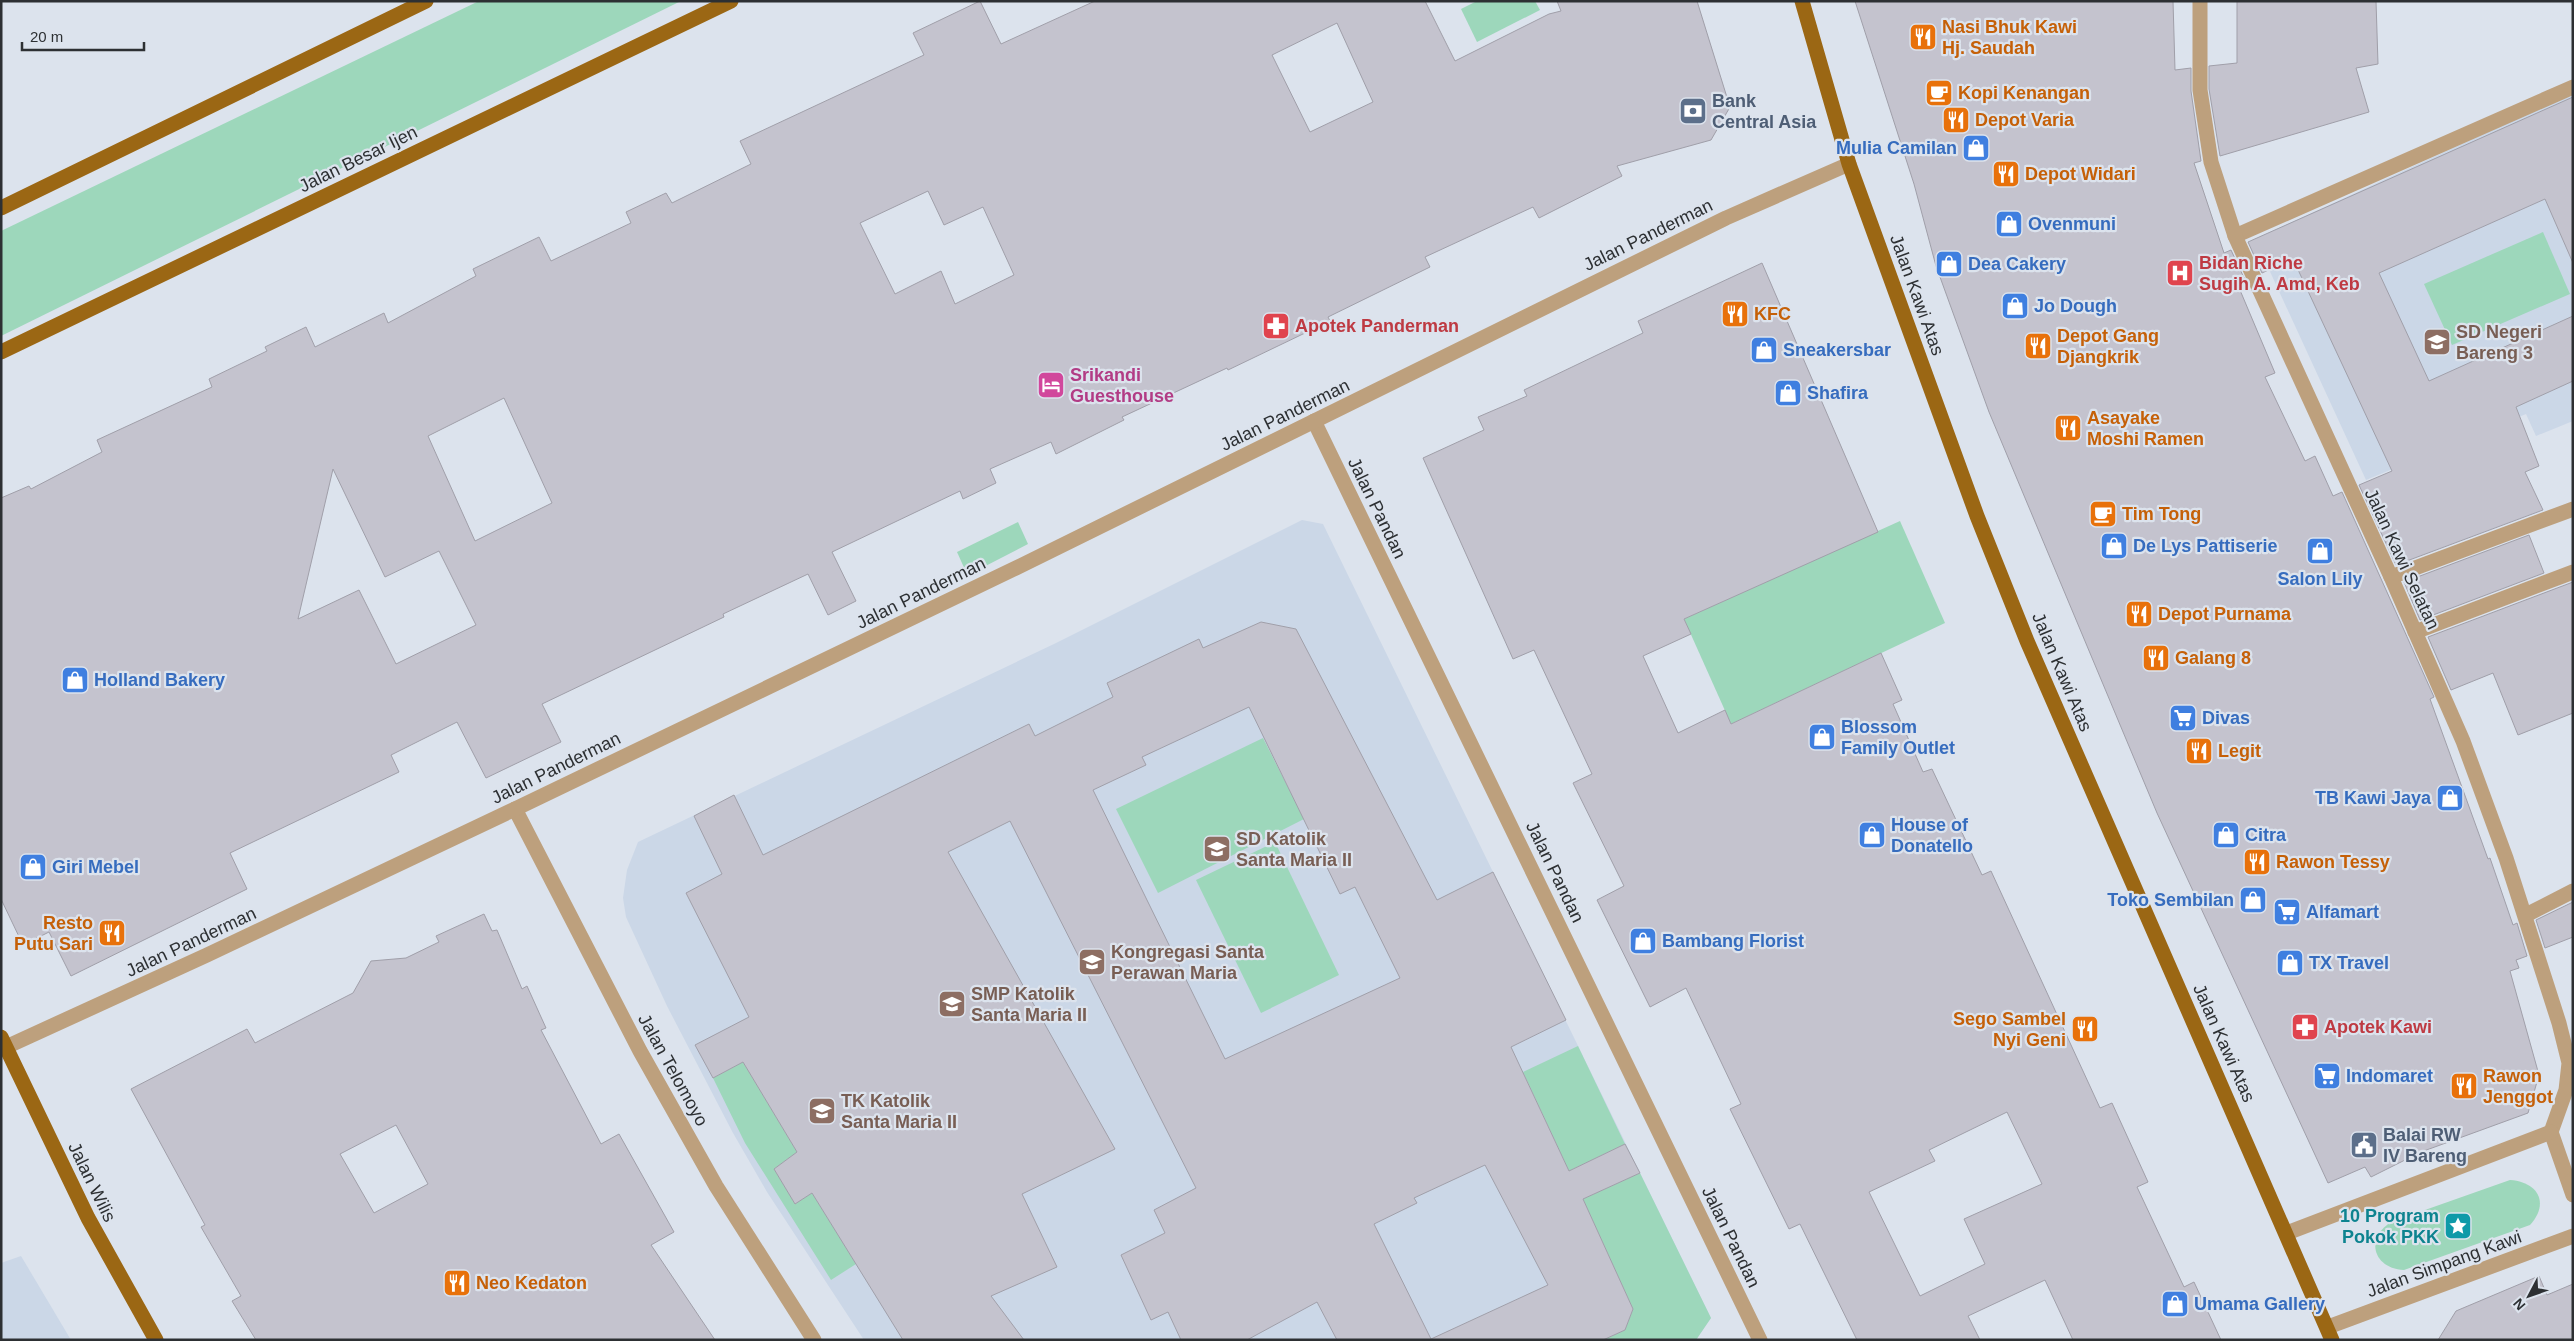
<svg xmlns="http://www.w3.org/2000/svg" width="2574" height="1341" font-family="Helvetica,sans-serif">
	<rect width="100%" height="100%" fill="#dce3ed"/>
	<g fill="#cbd7e7">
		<polygon points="2573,93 2573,421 2536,436 2526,414 2366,480 2255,239"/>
		<polygon points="1302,520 1323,524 1711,1318 1696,1340 864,1340 767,1192 733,1133 667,1006 626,917 623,898 627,870 638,842 1054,644"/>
		<polygon points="21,1256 71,1340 1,1340 1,1263"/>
	</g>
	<g fill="#9dd7bb">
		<polygon points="479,1 681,1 1,336 1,231"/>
		<polygon points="1477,1 1535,1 1540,10 1477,42 1461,9"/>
		<polygon points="2543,232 2570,294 2452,345 2424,284"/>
		<polygon points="1900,521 1945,623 1731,724 1684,619"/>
		<polygon points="1018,522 1028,544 970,574 966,572 957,552"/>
		<polygon points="1263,738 1304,819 1158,893 1116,809"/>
		<polygon points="1275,842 1339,975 1261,1013 1196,880"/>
		<polygon points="1578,1046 1625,1144 1569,1171 1523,1072"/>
		<polygon points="743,1062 797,1152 774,1169 795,1204 812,1193 856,1264 831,1280 745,1143 713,1078"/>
		<polygon points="1640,1173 1711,1318 1696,1340 1603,1340 1625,1330 1633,1309 1583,1199"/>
		<path d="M 2510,1180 C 2538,1182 2550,1203 2530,1225 L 2404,1270 C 2374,1269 2364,1239 2391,1222 Z"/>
	</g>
	<g fill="#c4c3ce" stroke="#a09fa9" fill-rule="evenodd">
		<path d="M 980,1 L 1001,44 L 1095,1 L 1425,1 L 1455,61 L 1549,14 L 1561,11 L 1557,1 L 1697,1 L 1730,107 L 1711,140 L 1617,166 L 1622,176 L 1539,218 L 1533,207 L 1425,257 L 1430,267 L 1328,317 L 1330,321 L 1228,370 L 1227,368 L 1122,417 L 1124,420 L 1056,454 L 1051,442 L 990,469 L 996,483 L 963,499 L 960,491 L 832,552 L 856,601 L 828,615 L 808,574 L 723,614 L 724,617 L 542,704 L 561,742 L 486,778 L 457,722 L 391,755 L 399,772 L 230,853 L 247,889 L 71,976 L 49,932 L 23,945 L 1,899 L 1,498 L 29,486 L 31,489 L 102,452 L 97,440 L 212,387 L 209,379 L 267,351 L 265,347 L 306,327 L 315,347 L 384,313 L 388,323 L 476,276 L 473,269 L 539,237 L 551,261 L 631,223 L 626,212 L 666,193 L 672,203 L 751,164 L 740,141 L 924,55 L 913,33 ZM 1337,23 L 1373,102 L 1310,132 L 1272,55 ZM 928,191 L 944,225 L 983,207 L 1014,275 L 955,304 L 941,271 L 895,294 L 860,223 ZM 504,398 L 552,503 L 475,541 L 428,436 ZM 333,469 L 385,577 L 439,551 L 476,625 L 396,664 L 359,590 L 298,619 Z"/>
		<polygon points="1855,1 2173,1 2175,70 2191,68 2191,91 2201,161 2194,163 2224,253 2231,250 2245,280 2237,283 2275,373 2265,377 2305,461 2315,456 2333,496 2342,492 2382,581 2434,697 2430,699 2488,859 2490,858 2513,925 2517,923 2527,956 2516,960 2519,968 2510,971 2539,1075 2528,1113 2421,1152 2371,1177 2365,1167 2328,1183 2157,813 1989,412 1936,266 1914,184"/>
		<polygon points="2237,1 2376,1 2378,64 2356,68 2369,112 2220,156 2209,89 2209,66 2237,63"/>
		<polygon points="2573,97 2573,263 2545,199 2379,273 2429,381 2573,316 2573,381 2516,407 2539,466 2525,472 2543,510 2396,565 2359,485 2392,471 2293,259 2262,273 2248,242"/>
		<path d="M 1762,263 L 1878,532 L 1684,619 L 1691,634 L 1643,656 L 1678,733 L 1725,710 L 1731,724 L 1881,653 L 1902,700 L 1893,704 L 1923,772 L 1932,769 L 1982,875 L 1991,871 L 2100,1108 L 2112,1103 L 2148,1182 L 2137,1187 L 2184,1287 L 2194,1282 L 2221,1340 L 2073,1340 L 2045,1280 L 1968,1316 L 1980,1340 L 1857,1340 L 1800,1224 L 1789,1229 L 1730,1109 L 1741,1104 L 1686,988 L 1650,1007 L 1597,900 L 1624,886 L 1573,783 L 1592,774 L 1534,650 L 1513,659 L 1423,458 L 1484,430 L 1478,417 L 1527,396 L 1524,390 L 1643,333 L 1638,321 ZM 2007,1112 L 2042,1184 L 1964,1219 L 1985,1264 L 1920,1296 L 1869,1192 L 1935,1161 L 1929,1150 Z"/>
		<polygon points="2529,535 2544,573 2420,620 2404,582"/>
		<polygon points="2573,582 2573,713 2518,735 2493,673 2451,690 2428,637"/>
		<path d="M 1261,622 L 1296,629 L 1437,900 L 1493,872 L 1566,1020 L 1511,1047 L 1569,1171 L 1625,1144 L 1640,1173 L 1583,1199 L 1633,1309 L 1625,1330 L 1603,1340 L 1337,1340 L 1317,1302 L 1247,1340 L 1181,1340 L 1168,1312 L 1151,1320 L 1121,1255 L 1165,1233 L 1154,1210 L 1196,1188 L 1010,821 L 948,852 L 1115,1149 L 1022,1194 L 1057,1267 L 991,1296 L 1024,1340 L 903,1340 L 812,1193 L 795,1204 L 774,1169 L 797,1152 L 743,1062 L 713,1078 L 695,1045 L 749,1017 L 686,893 L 722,874 L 694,816 L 734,795 L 763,855 L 1029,724 L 1035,736 L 1113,697 L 1107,683 L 1199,639 L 1203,648 ZM 1249,707 L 1340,894 L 1355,887 L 1400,978 L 1225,1059 L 1093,790 L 1146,765 L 1142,757 ZM 1485,1165 L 1548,1285 L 1431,1339 L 1374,1224 L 1417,1203 L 1414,1198 Z"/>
		<polygon points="2573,902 2573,937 2545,948 2536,920"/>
		<path d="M 484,914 L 492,931 L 497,930 L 522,989 L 527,986 L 546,1028 L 541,1030 L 601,1144 L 619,1134 L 674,1232 L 651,1245 L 715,1340 L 256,1340 L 232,1301 L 241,1296 L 201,1227 L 205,1225 L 131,1089 L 247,1029 L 255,1043 L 353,993 L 371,961 L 406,958 L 439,942 L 436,936 ZM 396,1125 L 428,1184 L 374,1213 L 340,1154 Z"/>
		<polygon points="2539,1276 2547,1295 2573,1284 2573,1340 2438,1340 2456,1311"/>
	</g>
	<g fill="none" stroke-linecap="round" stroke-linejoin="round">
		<g stroke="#bda07d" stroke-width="15">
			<polyline points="2235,236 2573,87"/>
			<polyline points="2391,577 2573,509"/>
			<polyline points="2415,632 2573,572"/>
			<polyline points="2526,915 2573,891"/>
		</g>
		<g stroke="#bda07d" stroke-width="15">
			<polyline points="2200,1 2200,90 2211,162 2235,236 2391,577 2463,741 2506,858 2559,1023 2569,1063 2566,1090 2551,1132"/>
			<polyline points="1314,421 1760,1340"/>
			<polyline points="515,809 640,1051 716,1186 814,1340"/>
			<polyline points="6,1047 207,955 515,809 1016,568 1726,218 1849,164"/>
			<polyline points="2551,1132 2573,1195"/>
			<polyline points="2287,1233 2551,1132"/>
			<polyline points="2328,1327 2573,1236"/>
		</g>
		<g stroke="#9b6714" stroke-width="15">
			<polyline points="1802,1 1849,164 1977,516 2027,641 2332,1340"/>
			<polyline points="1,208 426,1"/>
			<polyline points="1,352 731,1"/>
			<polyline points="1,1037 88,1218 156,1340"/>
		</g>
	</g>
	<defs>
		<g id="restaurant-square" transform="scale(1.4375)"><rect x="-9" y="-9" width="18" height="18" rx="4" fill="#e8710a" stroke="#dce3ed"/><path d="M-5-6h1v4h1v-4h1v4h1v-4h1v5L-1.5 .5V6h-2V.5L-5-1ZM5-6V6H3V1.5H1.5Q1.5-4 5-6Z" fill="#fff"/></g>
		<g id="cafe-square" transform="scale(1.4375)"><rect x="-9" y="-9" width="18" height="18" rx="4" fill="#e8710a" stroke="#dce3ed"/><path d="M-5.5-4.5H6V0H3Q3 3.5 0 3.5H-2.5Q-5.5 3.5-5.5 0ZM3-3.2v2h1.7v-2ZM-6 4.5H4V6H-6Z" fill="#fff"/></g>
		<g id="bank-square" transform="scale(1.4375)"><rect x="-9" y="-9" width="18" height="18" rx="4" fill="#5c6f8a" stroke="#dce3ed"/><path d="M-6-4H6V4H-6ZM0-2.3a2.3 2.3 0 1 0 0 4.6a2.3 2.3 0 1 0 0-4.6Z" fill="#fff"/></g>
		<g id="shop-square" transform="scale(1.4375)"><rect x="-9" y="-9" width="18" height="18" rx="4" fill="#3f7fe0" stroke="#dce3ed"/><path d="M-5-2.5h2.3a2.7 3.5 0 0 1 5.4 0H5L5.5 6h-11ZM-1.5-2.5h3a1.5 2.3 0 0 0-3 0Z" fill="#fff"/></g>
		<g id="hospital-square" transform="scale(1.4375)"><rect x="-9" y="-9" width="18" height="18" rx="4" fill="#e0444e" stroke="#dce3ed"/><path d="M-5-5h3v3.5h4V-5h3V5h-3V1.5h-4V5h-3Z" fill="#fff"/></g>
		<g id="pharmacy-square" transform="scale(1.4375)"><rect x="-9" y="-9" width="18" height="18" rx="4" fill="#e0444e" stroke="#dce3ed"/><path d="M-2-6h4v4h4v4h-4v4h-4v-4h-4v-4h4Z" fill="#fff"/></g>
		<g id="school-square" transform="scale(1.4375)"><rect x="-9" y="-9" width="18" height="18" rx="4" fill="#8d6e63" stroke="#dce3ed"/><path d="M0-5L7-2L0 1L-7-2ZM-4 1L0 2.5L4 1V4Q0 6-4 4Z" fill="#fff"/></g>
		<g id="hotel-square" transform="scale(1.4375)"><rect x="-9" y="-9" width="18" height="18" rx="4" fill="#d1479c" stroke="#dce3ed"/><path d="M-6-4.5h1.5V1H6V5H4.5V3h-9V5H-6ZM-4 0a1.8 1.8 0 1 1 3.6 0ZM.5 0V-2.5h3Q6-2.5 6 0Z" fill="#fff"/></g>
		<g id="supermarket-square" transform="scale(1.4375)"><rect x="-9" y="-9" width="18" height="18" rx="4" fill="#3f7fe0" stroke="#dce3ed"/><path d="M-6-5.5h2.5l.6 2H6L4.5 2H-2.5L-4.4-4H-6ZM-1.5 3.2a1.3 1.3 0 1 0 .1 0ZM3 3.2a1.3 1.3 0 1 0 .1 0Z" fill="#fff"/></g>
		<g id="civic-square" transform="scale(1.4375)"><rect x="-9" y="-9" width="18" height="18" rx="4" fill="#5c6f8a" stroke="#dce3ed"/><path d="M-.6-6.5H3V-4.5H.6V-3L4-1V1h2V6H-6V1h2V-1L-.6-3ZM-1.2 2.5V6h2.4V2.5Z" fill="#fff"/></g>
		<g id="sight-square" transform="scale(1.4375)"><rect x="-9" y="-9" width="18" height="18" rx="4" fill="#0f9aa8" stroke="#dce3ed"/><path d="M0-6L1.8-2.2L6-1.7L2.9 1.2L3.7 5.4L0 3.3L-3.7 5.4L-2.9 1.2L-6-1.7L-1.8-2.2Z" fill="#fff"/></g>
	</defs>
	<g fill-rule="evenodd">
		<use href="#restaurant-square" x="1923" y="37"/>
		<use href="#cafe-square" x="1939" y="93"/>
		<use href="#bank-square" x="1693" y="111"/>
		<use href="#restaurant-square" x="1956" y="120"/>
		<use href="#shop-square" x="1976" y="148"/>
		<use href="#restaurant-square" x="2006" y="174"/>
		<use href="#shop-square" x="2009" y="224"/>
		<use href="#shop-square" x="1949" y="264"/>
		<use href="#hospital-square" x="2180" y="273"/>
		<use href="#shop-square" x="2015" y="306"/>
		<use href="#restaurant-square" x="1735" y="314"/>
		<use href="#pharmacy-square" x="1276" y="326"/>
		<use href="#school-square" x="2437" y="342"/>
		<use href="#restaurant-square" x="2038" y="346"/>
		<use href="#shop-square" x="1764" y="350"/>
		<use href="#hotel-square" x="1051" y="385"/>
		<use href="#shop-square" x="1788" y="393"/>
		<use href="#restaurant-square" x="2068" y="428"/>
		<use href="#cafe-square" x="2103" y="514"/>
		<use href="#shop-square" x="2114" y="546"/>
		<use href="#shop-square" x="2320" y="551"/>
		<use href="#restaurant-square" x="2139" y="614"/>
		<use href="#restaurant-square" x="2156" y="658"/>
		<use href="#shop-square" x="75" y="680"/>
		<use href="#supermarket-square" x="2183" y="718"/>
		<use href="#shop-square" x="1822" y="737"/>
		<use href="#restaurant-square" x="2199" y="751"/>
		<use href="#shop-square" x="2450" y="798"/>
		<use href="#shop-square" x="1872" y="835"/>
		<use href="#shop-square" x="2226" y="835"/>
		<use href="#school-square" x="1217" y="849"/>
		<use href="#restaurant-square" x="2257" y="862"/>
		<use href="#shop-square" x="33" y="867"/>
		<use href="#shop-square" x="2253" y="900"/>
		<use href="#supermarket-square" x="2287" y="912"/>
		<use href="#restaurant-square" x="112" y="933"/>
		<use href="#shop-square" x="1643" y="941"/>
		<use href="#school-square" x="1092" y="962"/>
		<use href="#shop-square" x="2290" y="963"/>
		<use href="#school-square" x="952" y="1004"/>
		<use href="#pharmacy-square" x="2305" y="1027"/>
		<use href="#restaurant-square" x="2085" y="1029"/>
		<use href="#supermarket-square" x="2327" y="1076"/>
		<use href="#restaurant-square" x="2464" y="1086"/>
		<use href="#school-square" x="822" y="1111"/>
		<use href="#civic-square" x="2364" y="1145"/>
		<use href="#sight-square" x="2458" y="1226"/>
		<use href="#restaurant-square" x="457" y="1283"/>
		<use href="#shop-square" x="2175" y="1304"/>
	</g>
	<g text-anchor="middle" stroke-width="4.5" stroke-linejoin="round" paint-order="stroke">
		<g font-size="18" font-weight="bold" fill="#c56008" stroke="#dce3ed" text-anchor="start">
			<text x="1942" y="33">Nasi Bhuk Kawi<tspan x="1942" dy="21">Hj. Saudah</tspan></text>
			<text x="1958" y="99">Kopi Kenangan</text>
			<text x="1975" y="126">Depot Varia</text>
			<text x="2025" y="180">Depot Widari</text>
			<text x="1754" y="320">KFC</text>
			<text x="2057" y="342">Depot Gang<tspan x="2057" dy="21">Djangkrik</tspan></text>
			<text x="2087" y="424">Asayake<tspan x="2087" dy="21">Moshi Ramen</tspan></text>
			<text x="2122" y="520">Tim Tong</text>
			<text x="2158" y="620">Depot Purnama</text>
			<text x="2175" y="664">Galang 8</text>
			<text x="2218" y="757">Legit</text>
			<text x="2276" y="868">Rawon Tessy</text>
			<text x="93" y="929" text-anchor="end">Resto<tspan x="93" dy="21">Putu Sari</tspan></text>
			<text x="2066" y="1025" text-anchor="end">Sego Sambel<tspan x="2066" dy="21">Nyi Geni</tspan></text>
			<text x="2483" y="1082">Rawon<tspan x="2483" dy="21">Jenggot</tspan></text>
			<text x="476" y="1289">Neo Kedaton</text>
		</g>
		<g font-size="18" font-weight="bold" fill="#4e5e75" stroke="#dce3ed" text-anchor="start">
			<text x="1712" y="107">Bank<tspan x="1712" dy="21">Central Asia</tspan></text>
			<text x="2383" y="1141">Balai RW<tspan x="2383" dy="21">IV Bareng</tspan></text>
		</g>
		<g font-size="18" font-weight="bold" fill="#366cbe" stroke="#dce3ed" text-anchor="start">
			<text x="1957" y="154" text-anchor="end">Mulia Camilan</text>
			<text x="2028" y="230">Ovenmuni</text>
			<text x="1968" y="270">Dea Cakery</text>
			<text x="2034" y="312">Jo Dough</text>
			<text x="1783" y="356">Sneakersbar</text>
			<text x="1807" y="399">Shafira</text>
			<text x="2133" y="552">De Lys Pattiserie</text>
			<text x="2320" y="585" text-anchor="middle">Salon Lily</text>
			<text x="94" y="686">Holland Bakery</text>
			<text x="2202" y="724">Divas</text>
			<text x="1841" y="733">Blossom<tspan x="1841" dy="21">Family Outlet</tspan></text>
			<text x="2431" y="804" text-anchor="end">TB Kawi Jaya</text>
			<text x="1891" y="831">House of<tspan x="1891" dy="21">Donatello</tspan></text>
			<text x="2245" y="841">Citra</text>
			<text x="52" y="873">Giri Mebel</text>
			<text x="2234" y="906" text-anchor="end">Toko Sembilan</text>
			<text x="2306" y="918">Alfamart</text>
			<text x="1662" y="947">Bambang Florist</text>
			<text x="2309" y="969">TX Travel</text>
			<text x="2346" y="1082">Indomaret</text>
			<text x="2194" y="1310">Umama Gallery</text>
		</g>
		<g font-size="18" fill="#2d3033" stroke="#dce3ed">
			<text transform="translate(358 159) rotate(-26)" y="6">Jalan Besar Ijen</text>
			<text transform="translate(1648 235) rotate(-26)" y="6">Jalan Panderman</text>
			<text transform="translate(1917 295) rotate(70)" y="6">Jalan Kawi Atas</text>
			<text transform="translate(1285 415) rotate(-26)" y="6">Jalan Panderman</text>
			<text transform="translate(1377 508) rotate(64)" y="6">Jalan Pandan</text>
			<text transform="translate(2402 559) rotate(65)" y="6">Jalan Kawi Selatan</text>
			<text transform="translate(921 593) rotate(-26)" y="6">Jalan Panderman</text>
			<text transform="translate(2062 672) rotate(67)" y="6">Jalan Kawi Atas</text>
			<text transform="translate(556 768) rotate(-26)" y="6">Jalan Panderman</text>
			<text transform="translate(1555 872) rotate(64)" y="6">Jalan Pandan</text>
			<text transform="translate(191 942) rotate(-25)" y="6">Jalan Panderman</text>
			<text transform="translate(2224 1043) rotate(66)" y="6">Jalan Kawi Atas</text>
			<text transform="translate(673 1070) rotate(61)" y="6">Jalan Telomoyo</text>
			<text transform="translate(92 1182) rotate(64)" y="6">Jalan Wilis</text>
			<text transform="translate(1731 1237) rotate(64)" y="6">Jalan Pandan</text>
			<text transform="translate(2444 1264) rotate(-20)" y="6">Jalan Simpang Kawi</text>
		</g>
		<g font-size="18" font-weight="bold" fill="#be3a42" stroke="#dce3ed" text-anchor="start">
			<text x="2199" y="269">Bidan Riche<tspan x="2199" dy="21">Sugih A. Amd, Keb</tspan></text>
			<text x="1295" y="332">Apotek Panderman</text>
			<text x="2324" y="1033">Apotek Kawi</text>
		</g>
		<g font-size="18" font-weight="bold" fill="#785e54" stroke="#dce3ed" text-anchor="start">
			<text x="2456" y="338">SD Negeri<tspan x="2456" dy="21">Bareng 3</tspan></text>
			<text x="1236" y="845">SD Katolik<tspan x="1236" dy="21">Santa Maria II</tspan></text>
			<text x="1111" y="958">Kongregasi Santa<tspan x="1111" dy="21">Perawan Maria</tspan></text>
			<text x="971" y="1000">SMP Katolik<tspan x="971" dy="21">Santa Maria II</tspan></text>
			<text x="841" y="1107">TK Katolik<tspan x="841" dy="21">Santa Maria II</tspan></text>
		</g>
		<g font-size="18" font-weight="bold" fill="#b23c85" stroke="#dce3ed" text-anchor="start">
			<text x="1070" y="381">Srikandi<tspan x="1070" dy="21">Guesthouse</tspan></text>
		</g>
		<g font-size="18" font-weight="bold" fill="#0d838f" stroke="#dce3ed" text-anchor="end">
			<text x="2439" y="1222">10 Program<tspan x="2439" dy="21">Pokok PKK</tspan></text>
		</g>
	</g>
	<rect width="2574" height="1341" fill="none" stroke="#2d3033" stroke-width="5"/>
	<g transform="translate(2529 1296) rotate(229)" stroke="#dce3ed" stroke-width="4" paint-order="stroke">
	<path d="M0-4L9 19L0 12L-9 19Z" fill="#2d3033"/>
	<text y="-8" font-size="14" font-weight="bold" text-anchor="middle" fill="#2d3033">N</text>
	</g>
	<path d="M22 42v8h122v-8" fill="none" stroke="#2d3033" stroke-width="2.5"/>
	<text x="30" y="42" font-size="15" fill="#2d3033" stroke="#dce3ed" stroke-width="4" paint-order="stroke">20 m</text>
</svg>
